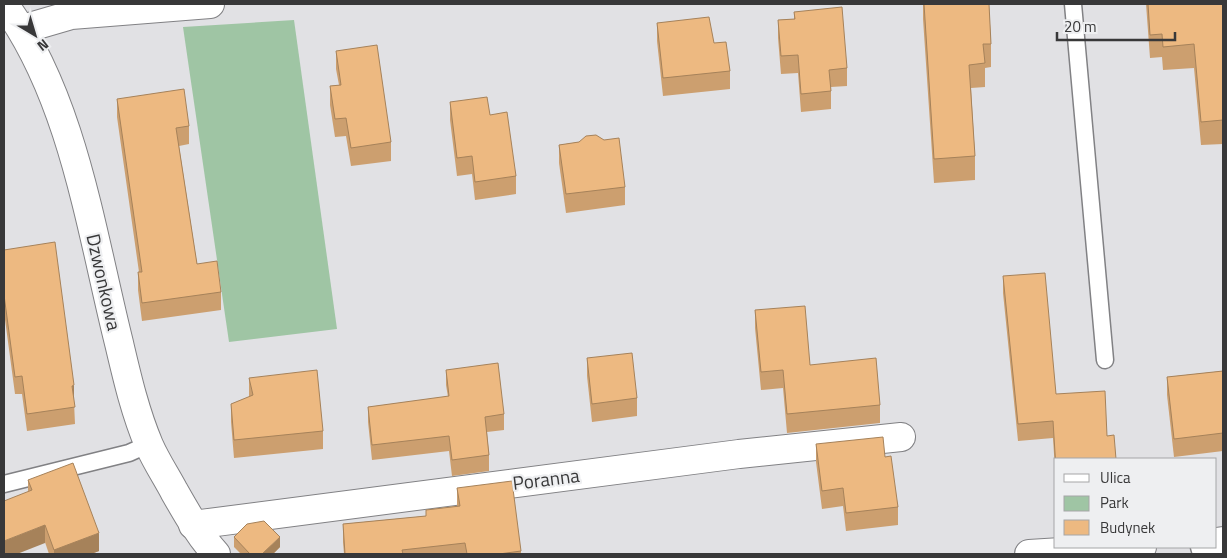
<svg xmlns="http://www.w3.org/2000/svg" width="1227" height="558" font-family="'Titillium Web',sans-serif">
	<rect width="100%" height="100%" fill="#e1e1e4"/>
	<polygon fill="#9fc5a4" points="294,20 337,329 229,342 183,27"/>
	<g fill="none" stroke-linecap="round" stroke-linejoin="round">
		<g stroke="#818184" stroke-width="19">
			<g id="lane">
				<polyline points="1073,4 1105,360"/>
				<polyline points="4,484 129,453 149,444"/>
				<polyline points="1199,547 1201,554"/>
			</g>
		</g>
		<g stroke="#818184" stroke-width="30">
			<g id="street">
				<path d="M 4,4 C 73,98 91,231 119,343 C 127,377 135,412 149,445 C 156,461 166,476 174,491 C 187,514 199,535 216,554"/>
				<polyline points="23,29 71,15 210,4"/>
				<polyline points="193,525 739,454 901,437"/>
				<polyline points="1216,542 1223,541"/>
				<polyline points="1029,554 1142,547"/>
			</g>
		</g>
		<use href="#lane" stroke="#fff" stroke-width="16"/>
		<use href="#street" stroke="#fff" stroke-width="28"/>
	</g>
	<g fill="#cc9f6f">
		<polygon points="923,4 989,4 991,44 991,67 985,68 985,87 971,88 975,156 975,180 934,183 923,19"/>
		<polygon points="1146,4 1223,4 1223,144 1201,145 1194,68 1163,70 1162,57 1150,58"/>
		<polygon points="794,12 847,68 847,86 831,87 831,109 801,112 798,73 781,74 778,38 778,20 794,19"/>
		<polygon points="657,23 714,43 730,71 730,89 663,96 657,41"/>
		<polygon points="336,51 391,142 391,161 351,166 346,136 335,137 330,105 330,86 339,85 336,69"/>
		<polygon points="117,99 189,126 189,144 179,146 197,264 221,292 221,310 142,321 138,290 138,272 139,272 117,117"/>
		<polygon points="450,102 490,115 516,176 516,194 475,200 472,174 457,176 450,120"/>
		<polygon points="579,142 625,187 625,205 566,213 559,163 559,145"/>
		<polygon points="4,250 74,402 75,424 27,431 22,394 15,394 4,312"/>
		<polygon points="1003,276 1056,394 1056,486 1053,438 1018,441 1003,293"/>
		<polygon points="755,310 810,365 880,405 880,423 787,433 783,388 761,390 755,328"/>
		<polygon points="587,358 637,398 637,416 592,422 587,376"/>
		<polygon points="446,370 504,414 504,430 487,432 489,455 489,471 452,476 449,451 372,460 368,422 368,407 448,397 446,385"/>
		<polygon points="1223,371 1223,451 1174,457 1167,395 1167,377"/>
		<polygon points="249,378 323,431 323,449 234,458 231,422 231,404 249,397"/>
		<polygon points="816,444 885,457 898,507 898,525 846,531 843,506 822,509 816,462"/>
		<polygon points="28,480 99,551 91,554 49,554 28,492"/>
		<polygon points="457,488 521,551 521,554 344,554 343,542 343,524 426,516 426,510 457,506"/>
		<polygon points="234,537 280,547 273,554 241,554 234,547"/>
	</g>
	<g fill="#a6825a">
		<polygon points="74,385 74,402 72,386"/>
		<polygon points="45,525 45,543 17,554 4,554 4,541"/>
		<polygon points="99,533 99,551 91,554 54,554 54,550"/>
		<polygon points="280,537 280,547 273,554 262,554"/>
	</g>
	<g fill="#edb981" stroke="#a6825a">
		<polygon points="924,4 989,4 991,44 983,44 985,63 969,65 975,156 934,159"/>
		<polygon points="1148,4 1223,4 1223,120 1201,122 1194,44 1163,47 1162,34 1150,35"/>
		<polygon points="842,7 847,68 829,70 831,91 801,94 798,55 781,56 778,20 795,19 794,12"/>
		<polygon points="709,17 714,43 726,42 730,71 663,78 657,23"/>
		<polygon points="377,45 391,142 351,148 346,118 335,119 330,86 341,85 336,51"/>
		<polygon points="184,89 189,126 176,128 197,264 217,261 221,292 142,303 138,272 142,272 117,99"/>
		<polygon points="487,97 490,115 507,112 516,176 475,182 472,156 457,158 450,102"/>
		<polygon points="596,135 604,140 619,138 625,187 566,194 559,145 579,142 586,136"/>
		<polygon points="55,242 74,385 72,386 75,407 27,414 22,376 15,377 4,295 4,250"/>
		<polygon points="1045,273 1056,394 1105,391 1107,436 1114,435 1116,459 1056,459 1056,469 1053,421 1018,424 1003,276"/>
		<polygon points="805,306 810,365 876,358 880,405 787,414 783,370 761,372 755,310"/>
		<polygon points="632,353 637,398 592,404 587,358"/>
		<polygon points="498,363 504,414 485,417 489,455 452,460 449,436 372,445 368,407 449,396 446,370"/>
		<polygon points="317,370 323,431 234,440 231,404 253,395 249,378"/>
		<polygon points="1223,371 1223,433 1174,439 1167,377"/>
		<polygon points="883,437 885,457 891,456 898,507 846,513 843,488 822,491 816,444"/>
		<polygon points="73,463 99,533 54,550 45,525 4,541 4,501 32,490 28,480"/>
		<polygon points="512,481 521,551 499,554 467,554 465,543 402,550 403,554 345,554 343,524 426,516 426,510 460,506 457,488"/>
		<polygon points="264,521 280,537 262,554 250,554 234,537 247,524"/>
	</g>
	<g text-anchor="middle" stroke-width="4.5" stroke-linejoin="round" paint-order="stroke">
		<g font-size="19" fill="#383839" stroke="#eeeff1">
			<text transform="translate(104 282) rotate(77)" y="7">Dzwonkowa</text>
			<text transform="translate(546 479) rotate(-7)" y="7">Poranna</text>
		</g>
	</g>
	<rect width="1227" height="558" fill="none" stroke="#383839" stroke-width="10"/>
	<rect x="1054" y="458" width="162" height="90" fill="#eeeff1" stroke="#a5a6a7"/>
	<rect x="1064" y="474" width="25" height="8" fill="#ffffff" stroke="#a5a6a7"/>
	<text x="1100" y="483" font-size="15" fill="#383839">Ulica</text>
	<rect x="1064" y="496" width="25" height="15" fill="#9fc5a4" stroke="#a5a6a7"/>
	<text x="1100" y="508" font-size="15" fill="#383839">Park</text>
	<rect x="1064" y="520" width="25" height="15" fill="#edb981" stroke="#a5a6a7"/>
	<text x="1100" y="533" font-size="15" fill="#383839">Budynek</text>
	<g transform="translate(35 35) rotate(142)" stroke="#eeeff1" stroke-width="4" paint-order="stroke">
	<path d="M0-4L9 19L0 12L-9 19Z" fill="#383839"/>
	<text y="-8" font-size="14" font-weight="bold" text-anchor="middle" fill="#383839">N</text>
	</g>
	<path d="M1057 32v8h118v-8" fill="none" stroke="#383839" stroke-width="2.5"/>
	<text x="1064" y="32" font-size="15" fill="#383839" stroke="#eeeff1" stroke-width="4" paint-order="stroke">20 m</text>
</svg>
